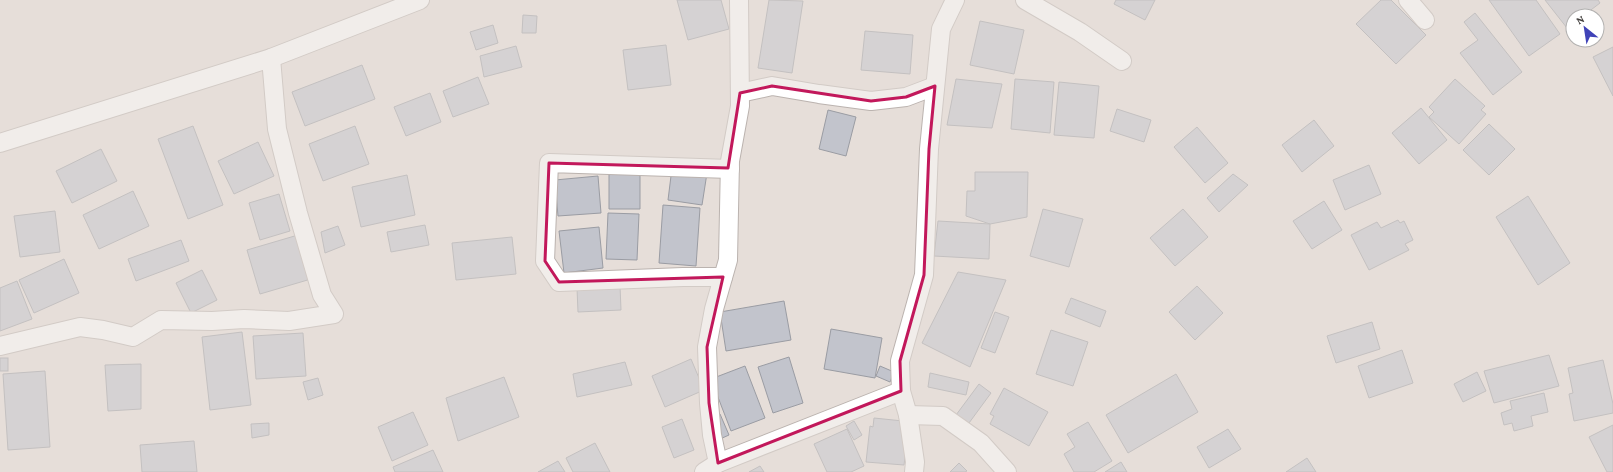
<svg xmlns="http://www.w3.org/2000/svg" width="1613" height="472" font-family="'Crimson Pro',serif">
	<rect width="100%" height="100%" fill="#e6ded9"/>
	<g fill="#c2c4cc" stroke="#9a9ca3">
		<polygon points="677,0 721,0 729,29 688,40"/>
		<polygon points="769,0 803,1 792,73 758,68"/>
		<polygon points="1116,0 1155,0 1145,20 1114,4"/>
		<polygon points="1381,0 1391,0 1426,35 1396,64 1356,24"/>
		<polygon points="1489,0 1536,0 1560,34 1529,56"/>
		<polygon points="1545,0 1598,0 1600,3 1583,16 1573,16 1573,24 1567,28"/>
		<polygon points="1475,13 1522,72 1493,95 1460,53 1478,40 1464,22"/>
		<polygon points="523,15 537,16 536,33 522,33"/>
		<polygon points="980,21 1024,30 1014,74 970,65"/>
		<polygon points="493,25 498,43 476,50 470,32"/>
		<polygon points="865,31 913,35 910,74 861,70"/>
		<polygon points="666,45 671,85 628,90 623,50"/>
		<polygon points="516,46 522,67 484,77 480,56"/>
		<polygon points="1613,47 1613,96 1593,57"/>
		<polygon points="362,65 375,99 305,126 292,92"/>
		<polygon points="478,77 489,104 453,117 443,91"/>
		<polygon points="956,79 1002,84 992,128 947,125"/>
		<polygon points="1015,79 1054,82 1050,133 1011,129"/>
		<polygon points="1455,79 1485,106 1481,110 1486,114 1459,144 1429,117 1434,112 1429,107"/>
		<polygon points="1059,82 1099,86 1094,138 1054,135"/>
		<polygon points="430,93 441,122 406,136 394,107"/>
		<polygon points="1421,108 1447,140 1419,164 1392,133"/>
		<polygon points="1117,109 1151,120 1144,142 1110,131"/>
		<polygon points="828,110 856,117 846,156 819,149"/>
		<polygon points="1314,120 1334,146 1302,172 1282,145"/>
		<polygon points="1489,124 1515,149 1489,175 1463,150"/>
		<polygon points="193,126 223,205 188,219 158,139"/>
		<polygon points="355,126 369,164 323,181 309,144"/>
		<polygon points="1197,127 1228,163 1205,183 1174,147"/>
		<polygon points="258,142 274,176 234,194 218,161"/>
		<polygon points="101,149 117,181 72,203 56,171"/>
		<polygon points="1369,165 1381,194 1345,210 1333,180"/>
		<polygon points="672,168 707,173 702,205 668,200"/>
		<polygon points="975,172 1028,172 1027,217 990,224 966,216 967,191 975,191"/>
		<polygon points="640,173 640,209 609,209 609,174"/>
		<polygon points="1233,174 1248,185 1219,212 1207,198"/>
		<polygon points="407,175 415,215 361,227 352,187"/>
		<polygon points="598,176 601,213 558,216 555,180"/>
		<polygon points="133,191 149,226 99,249 83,215"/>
		<polygon points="279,194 290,231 260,240 249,203"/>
		<polygon points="1528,196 1570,263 1538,285 1496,217"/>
		<polygon points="1324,201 1342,230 1312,249 1293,221"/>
		<polygon points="663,205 700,208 696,266 659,263"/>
		<polygon points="1043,209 1083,219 1069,267 1030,256"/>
		<polygon points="1183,209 1208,237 1175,266 1150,238"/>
		<polygon points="55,211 60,252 20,257 14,216"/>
		<polygon points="608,213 639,214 637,260 606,259"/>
		<polygon points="1398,220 1400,223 1404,221 1413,240 1405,244 1409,250 1369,270 1351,235 1377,222 1381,228"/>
		<polygon points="938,221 990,224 989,259 934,256"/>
		<polygon points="425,225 429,245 391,252 387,232"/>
		<polygon points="338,226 345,245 325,253 321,232"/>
		<polygon points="599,227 603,268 564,273 559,231"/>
		<polygon points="298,235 311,279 260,294 247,250"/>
		<polygon points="512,237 516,274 456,280 452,243"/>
		<polygon points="181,240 189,261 136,281 128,259"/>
		<polygon points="64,259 79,293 34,313 19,280"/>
		<polygon points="202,270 217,300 191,313 176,283"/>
		<polygon points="958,272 1006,280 970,367 922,343"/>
		<polygon points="17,281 32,319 0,331 0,288"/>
		<polygon points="620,286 621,310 578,312 577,288"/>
		<polygon points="1197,286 1223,313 1195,340 1169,312"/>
		<polygon points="1071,298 1106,311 1100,327 1065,313"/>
		<polygon points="784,301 791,340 726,351 720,312"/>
		<polygon points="995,312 1009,317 995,353 981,348"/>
		<polygon points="1372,322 1380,349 1336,363 1327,336"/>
		<polygon points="831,329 882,338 875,378 824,369"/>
		<polygon points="1051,330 1088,342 1073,386 1036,374"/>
		<polygon points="242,332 251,405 210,410 202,337"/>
		<polygon points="303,333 306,376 256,379 253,336"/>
		<polygon points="1402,350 1413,383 1369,398 1358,366"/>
		<polygon points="1549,355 1559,386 1494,403 1484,371"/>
		<polygon points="789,357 803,403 773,413 758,367"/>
		<rect x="0" y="358" width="8" height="13"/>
		<polygon points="691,359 704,390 665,407 652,376"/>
		<polygon points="1603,360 1613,404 1613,413 1574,421 1569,394 1573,393 1568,368"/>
		<polygon points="625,362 632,385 577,397 573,374"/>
		<polygon points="141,364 141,409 108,411 105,365"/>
		<polygon points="745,366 765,418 731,431 711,379"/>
		<polygon points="880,366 894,372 890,382 876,376"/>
		<polygon points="45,371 50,447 8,450 3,374"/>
		<polygon points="1477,372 1486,391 1463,402 1454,384"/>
		<polygon points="930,373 969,382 966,395 928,387"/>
		<polygon points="1176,374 1198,412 1128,453 1106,415"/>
		<polygon points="504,377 519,417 458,441 446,398"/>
		<polygon points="318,378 323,395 308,400 303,382"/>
		<polygon points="979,384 991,393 969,423 956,415"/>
		<polygon points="1004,388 1048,412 1029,446 990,424 994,416 990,414"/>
		<polygon points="1544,393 1548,412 1531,416 1533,426 1514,431 1512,423 1504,425 1501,413 1512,409 1510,401"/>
		<polygon points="413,412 428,445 392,461 378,427"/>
		<polygon points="720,414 729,435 720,439 711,417"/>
		<polygon points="874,418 903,421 908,432 904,465 866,462 870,426 873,427"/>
		<polygon points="682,419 694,450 674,458 662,427"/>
		<polygon points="854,421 862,435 854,440 846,426"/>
		<polygon points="1088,422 1112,461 1094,472 1074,472 1064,454 1075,447 1067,434"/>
		<polygon points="269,423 269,435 252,438 251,424"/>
		<polygon points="1613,425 1613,472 1607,472 1589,437"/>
		<polygon points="847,429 864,466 851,472 827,472 814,444"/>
		<polygon points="1228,429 1241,449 1209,468 1197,447"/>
		<polygon points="194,441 197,472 142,472 140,445"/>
		<polygon points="595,443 610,472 573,472 566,458"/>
		<polygon points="433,450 443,472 395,472 393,467"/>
		<polygon points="1307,458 1316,472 1286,472"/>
		<polygon points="558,461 565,472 538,472"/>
		<polygon points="1121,462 1127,472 1105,472"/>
		<polygon points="959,463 967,471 965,472 950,472"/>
		<polygon points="760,466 764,472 749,472"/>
	</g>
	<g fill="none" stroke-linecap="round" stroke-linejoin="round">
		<g stroke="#bbb3af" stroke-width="20">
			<g id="minor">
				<polyline points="1025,0 1080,32 1122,61"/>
				<polyline points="1408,0 1425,20"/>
				<polyline points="740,93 772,86 819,94 871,101 906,97 935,86"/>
				<polyline points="0,143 271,58 420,0"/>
				<polyline points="723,277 683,277 559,282 545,261 549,163 730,169"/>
				<polyline points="0,346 80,327 103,330 133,337 161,320 212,321 244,319 289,321 334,314 322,295 298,213 277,129 271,58"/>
				<polyline points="908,415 943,416 981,443 1007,472"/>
				<polyline points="718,463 712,435 709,403 707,347 714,309 728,260 730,161 740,106 739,0"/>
				<polyline points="704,472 718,463 901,391"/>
				<polyline points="914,472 915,462 908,415 901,391 900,361 924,275 929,149 941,29 955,0"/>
			</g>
		</g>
		<use href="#minor" stroke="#fff" stroke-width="18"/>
	</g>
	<path d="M0 0H1613V472H0ZM 772,86 L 871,101 L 906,97 L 935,86 L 929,149 L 924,275 L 900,361 L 901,391 L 718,463 L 709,403 L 707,347 L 723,277 L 559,282 L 545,261 L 549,163 L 728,168 L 740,93 Z" fill="#e6ded9" fill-opacity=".55" fill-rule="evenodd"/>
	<path fill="none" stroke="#c2185b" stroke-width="3" stroke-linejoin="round" d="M 772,86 L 871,101 L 906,97 L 935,86 L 929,149 L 924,275 L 900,361 L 901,391 L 718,463 L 709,403 L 707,347 L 723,277 L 559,282 L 545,261 L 549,163 L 728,168 L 740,93 Z"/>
	<g transform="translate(1585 28) rotate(330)"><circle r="19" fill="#ffffff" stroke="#b2b1b0"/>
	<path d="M0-3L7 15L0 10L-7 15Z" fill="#4043b8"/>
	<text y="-6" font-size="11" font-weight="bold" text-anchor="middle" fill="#3f3c3a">N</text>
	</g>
</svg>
